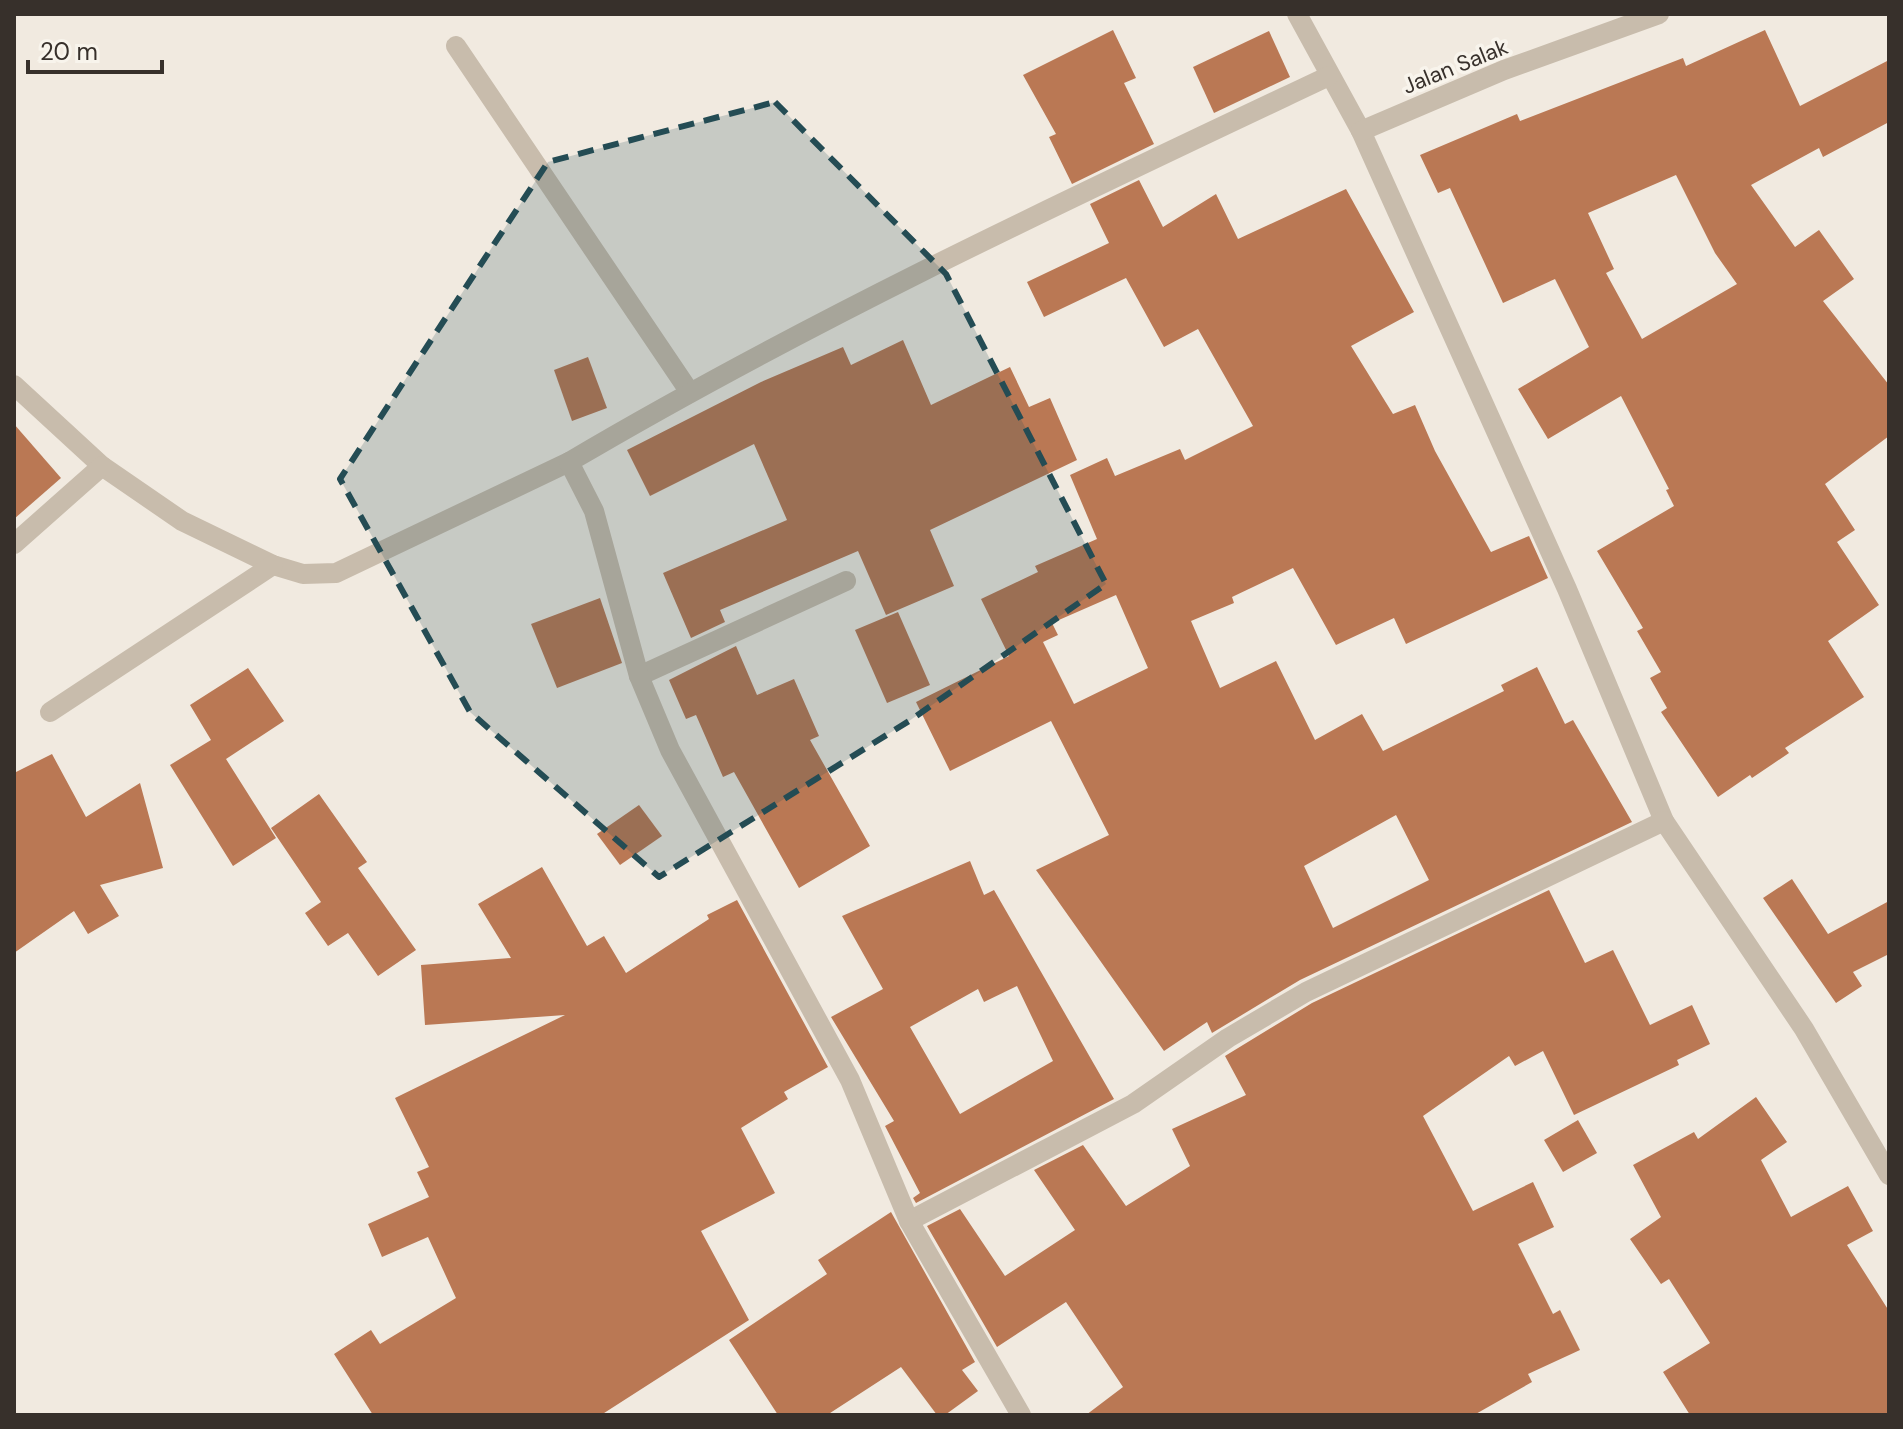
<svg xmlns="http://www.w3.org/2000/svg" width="1903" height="1429" font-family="'DM Sans',sans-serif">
	<rect width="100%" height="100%" fill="#f1eae0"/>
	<g fill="#ba7854" fill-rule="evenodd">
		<polygon points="1113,30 1136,78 1124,83 1154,144 1072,184 1049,137 1056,134 1023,75"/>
		<path d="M 1765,30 L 1800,106 L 1889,60 L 1889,122 L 1823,157 L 1819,148 L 1751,185 L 1795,247 L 1819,230 L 1854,279 L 1823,301 L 1889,385 L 1889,436 L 1825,484 L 1855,530 L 1837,542 L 1879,605 L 1828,641 L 1864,697 L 1785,748 L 1789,753 L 1752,778 L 1750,775 L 1718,797 L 1661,712 L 1667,708 L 1650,678 L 1661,672 L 1637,631 L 1643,628 L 1597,551 L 1674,506 L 1666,490 L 1669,489 L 1621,396 L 1548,439 L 1518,389 L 1589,347 L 1555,279 L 1503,303 L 1450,188 L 1438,193 L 1420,155 L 1517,114 L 1520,121 L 1683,58 L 1686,66 ZM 1676,175 L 1715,253 L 1737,284 L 1642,339 L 1606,273 L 1614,269 L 1588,213 Z"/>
		<polygon points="1269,31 1290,77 1214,113 1193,67"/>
		<path d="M 1139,180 L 1163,227 L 1216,194 L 1238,239 L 1346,189 L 1414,312 L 1351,346 L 1393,414 L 1415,405 L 1435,451 L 1491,552 L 1529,536 L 1548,578 L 1406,644 L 1394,618 L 1336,645 L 1293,568 L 1232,597 L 1234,603 L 1191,621 L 1220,688 L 1276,661 L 1315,740 L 1362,714 L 1383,751 L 1504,691 L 1501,685 L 1537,667 L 1565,724 L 1573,720 L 1632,822 L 1300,980 L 1212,1033 L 1207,1022 L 1164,1051 L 1036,870 L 1109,835 L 1051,721 L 950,771 L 916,702 L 1009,656 L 981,599 L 1038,572 L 1035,566 L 1097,539 L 1070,475 L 1107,458 L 1115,476 L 1180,449 L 1185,460 L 1253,426 L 1198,329 L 1164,347 L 1126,278 L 1044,317 L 1027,282 L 1109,243 L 1090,204 ZM 1116,595 L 1148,668 L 1074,704 L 1043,642 L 1058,635 L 1052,623 ZM 1396,815 L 1429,880 L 1333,928 L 1304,866 Z"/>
		<polygon points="903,340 931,405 1010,367 1029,407 1050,398 1077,460 930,530 954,586 886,615 858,551 720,610 725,622 691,638 663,573 787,520 754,444 650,496 627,450 761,382 843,347 851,365"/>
		<polygon points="588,357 607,408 572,421 554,370"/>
		<polygon points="14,424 61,478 14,519"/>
		<polygon points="600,598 622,663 557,688 531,624"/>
		<polygon points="898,612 930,685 887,703 855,630"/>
		<polygon points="736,646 757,695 794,679 819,736 810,740 870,846 799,888 734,772 723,777 696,715 686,719 669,680"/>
		<polygon points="248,668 284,721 226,759 276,838 233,866 170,765 211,740 190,705"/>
		<polygon points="52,754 86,817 140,783 163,868 100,885 119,916 88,934 74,911 14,953 14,773"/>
		<polygon points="319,794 367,862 358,868 416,950 378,976 348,933 328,946 305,913 321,902 271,828"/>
		<polygon points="639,805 662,836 620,865 597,834"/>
		<path d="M 970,861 L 984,895 L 994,890 L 1114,1099 L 916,1203 L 913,1198 L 920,1193 L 885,1126 L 894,1121 L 831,1017 L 883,989 L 842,916 ZM 1017,986 L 1053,1061 L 960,1114 L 910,1027 L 978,989 L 984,1002 Z"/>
		<polygon points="542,867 587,946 604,936 626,973 709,919 707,915 737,900 828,1067 784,1092 788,1099 741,1128 775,1193 701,1231 749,1320 601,1415 373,1415 334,1354 371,1330 380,1344 456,1298 428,1237 382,1257 368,1224 429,1197 417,1172 429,1167 395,1098 565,1015 425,1025 421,965 511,958 478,904"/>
		<polygon points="1792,879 1828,934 1889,901 1889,954 1853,972 1862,986 1836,1003 1763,898"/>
		<polygon points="1549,890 1585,963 1613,950 1650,1025 1692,1005 1710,1044 1677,1060 1679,1065 1574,1115 1543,1051 1515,1066 1509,1056 1423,1116 1473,1211 1533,1182 1554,1227 1518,1244 1553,1314 1560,1310 1580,1350 1528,1374 1532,1382 1474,1415 1086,1415 1123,1387 1066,1302 997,1347 927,1226 960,1209 1005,1276 1075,1230 1034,1170 1083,1145 1126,1206 1190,1166 1172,1129 1246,1095 1225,1056 1312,1003"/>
		<polygon points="1756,1097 1787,1142 1761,1160 1791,1217 1848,1186 1873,1231 1847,1245 1889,1311 1889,1415 1690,1415 1663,1372 1710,1343 1669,1279 1661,1284 1630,1239 1661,1217 1633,1165 1694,1132 1698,1139"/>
		<polygon points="1578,1120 1597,1153 1563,1172 1544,1140"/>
		<polygon points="891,1212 975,1362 962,1370 978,1391 945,1415 937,1415 901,1367 827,1415 778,1415 729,1340 827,1274 818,1260"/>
	</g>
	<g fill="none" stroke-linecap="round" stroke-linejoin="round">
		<g stroke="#c8bcac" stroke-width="20">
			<polyline points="1297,14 1361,131 1567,589 1664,821 1804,1029 1889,1175"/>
			<polyline points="456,46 689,391"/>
			<polyline points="1361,131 1504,70 1659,14"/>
			<polyline points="14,385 102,466 182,521 273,565 303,574 336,573 569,462"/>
			<polyline points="14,544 102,466"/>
			<polyline points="639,676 846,581"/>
			<polyline points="50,712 273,565"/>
			<polyline points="909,1221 1133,1104 1228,1038 1306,992 1664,821"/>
			<path d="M 1021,1415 L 909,1221 L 850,1080 L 670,750 L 639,676 L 594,511 L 569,462 C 813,318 1073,197 1329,76"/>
		</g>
	</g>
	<path fill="#244c54" fill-opacity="0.2" stroke="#244c54" stroke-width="6" stroke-dasharray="16 10" stroke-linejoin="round" d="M 775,102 L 946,274 L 1106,584 L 909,721 L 659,877 L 470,712 L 340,479 L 548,162 Z"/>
	<g text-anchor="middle" stroke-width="7" stroke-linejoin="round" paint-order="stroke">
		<g font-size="22" fill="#37302b" stroke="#f8f4ec">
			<text transform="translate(1455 66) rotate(-22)" y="8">Jalan Salak</text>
		</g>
	</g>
	<rect width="1903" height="1429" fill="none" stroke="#37302b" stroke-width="32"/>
	<path d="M28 60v12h134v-12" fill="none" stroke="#37302b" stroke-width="4"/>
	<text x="40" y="60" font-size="24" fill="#37302b" stroke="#f8f4ec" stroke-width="6" paint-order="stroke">20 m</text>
</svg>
